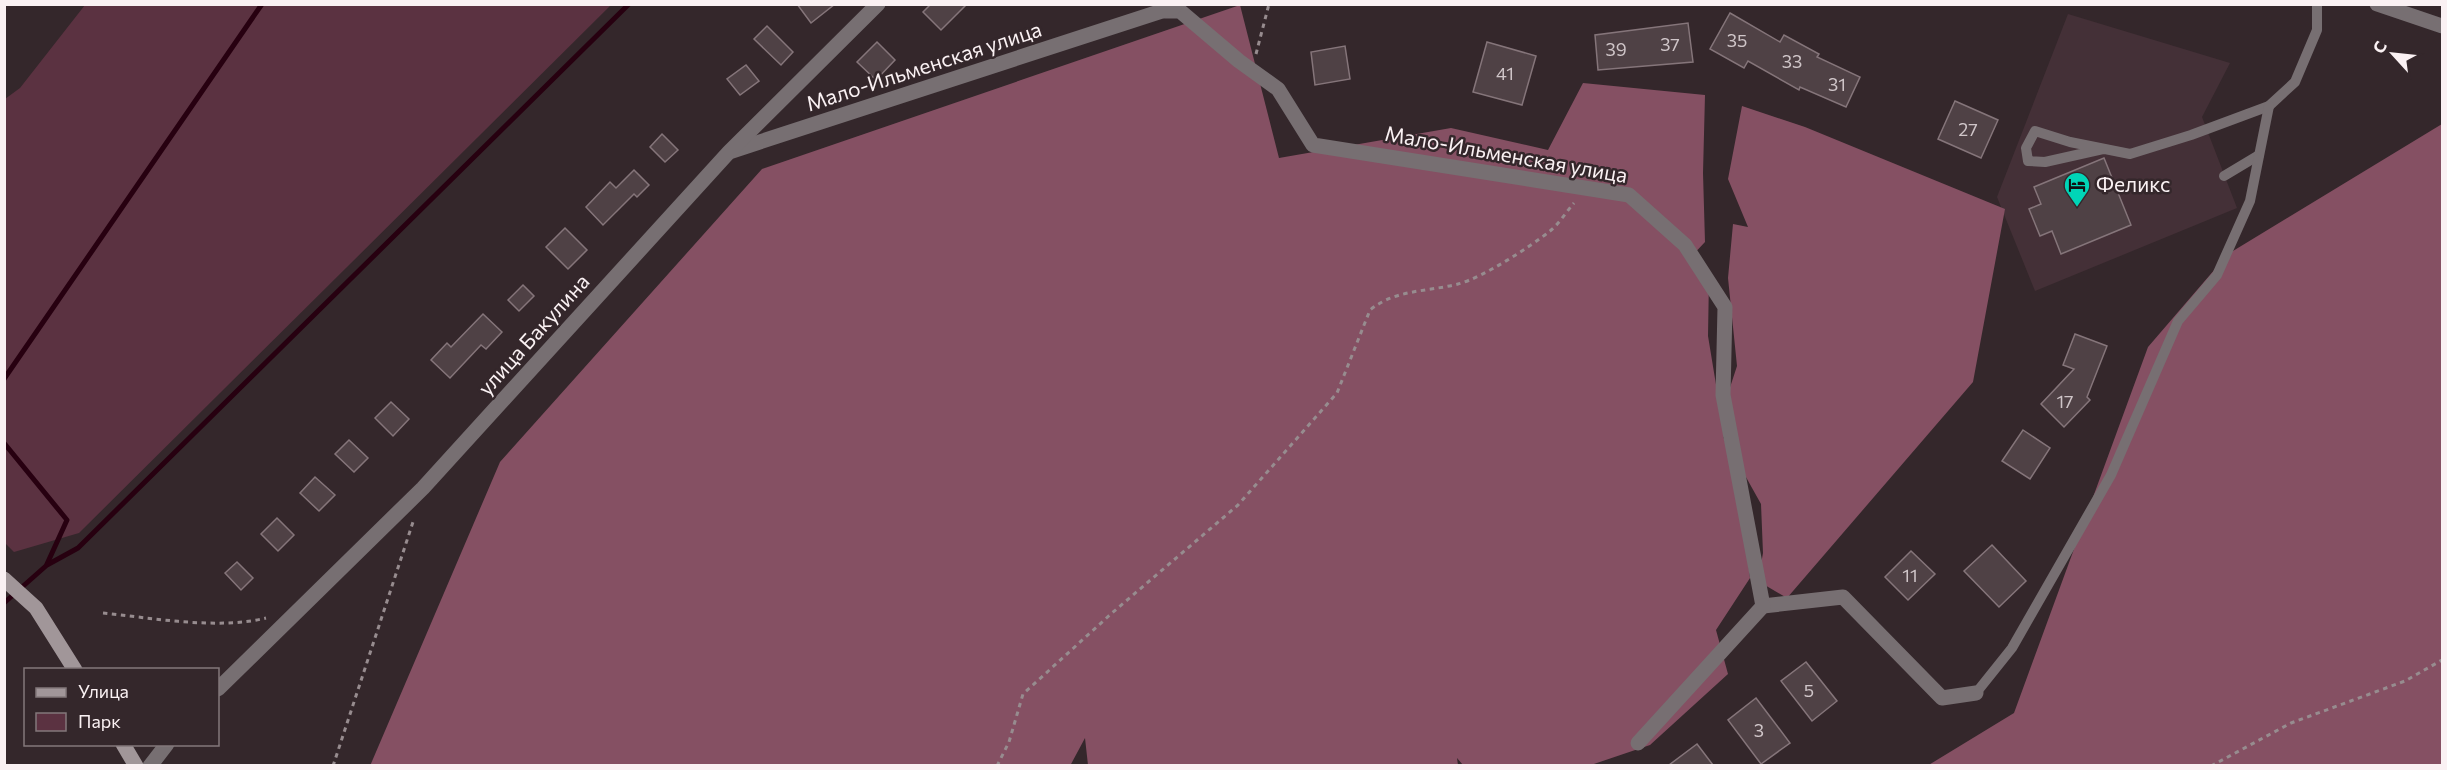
<svg xmlns="http://www.w3.org/2000/svg" width="2447" height="770" font-family="Commissioner,sans-serif">
	<rect width="100%" height="100%" fill="#34272b"/>
	<polygon fill="#443037" points="2068,14 2230,63 2202,117 2237,208 2035,291 1997,197"/>
	<polygon fill="#5b3241" points="85,5 611,5 79,533 14,552 4,542 5,99 20,88"/>
	<g fill="#855063">
		<polygon points="1240,5 1279,158 1451,128 1548,150 1583,83 1705,95 1703,173 1705,242 1689,259 1709,278 1708,336 1721,415 1737,366 1728,278 1733,224 1748,227 1728,179 1742,106 1805,127 2005,209 1973,382 1787,598 1758,581 1763,553 1761,504 1723,436 1751,517 1747,553 1750,578 1716,630 1728,674 1650,745 1588,766 1463,765 1457,758 1458,765 1088,765 1085,738 1070,766 370,766 500,462 762,169"/>
		<polygon points="2442,124 2442,765 1927,766 2014,713 2148,347 2228,254"/>
	</g>
	<g fill="none" stroke-linecap="round" stroke-linejoin="round">
		<g stroke="#270010" stroke-width="5">
			<polyline points="4,379 262,4"/>
			<polyline points="4,443 67,520 47,564"/>
			<polyline points="4,603 47,565 78,548 629,4"/>
		</g>
	</g>
	<g fill="#4f4145" stroke="#85757a" stroke-width="1.5">
		<polygon points="797,4 835,4 811,23"/>
		<polygon points="931,4 967,4 941,30 923,12"/>
		<polygon points="1730,13 1780,42 1784,35 1819,54 1817,57 1860,77 1846,107 1800,87 1799,90 1748,61 1744,68 1710,49"/>
		<polygon points="1688,23 1693,62 1598,70 1595,35"/>
		<polygon points="767,26 793,52 781,65 754,39"/>
		<polygon points="877,42 895,60 876,80 857,62"/>
		<polygon points="1487,42 1536,56 1522,105 1473,92"/>
		<polygon points="1345,46 1350,79 1315,85 1311,52"/>
		<polygon points="746,65 759,81 740,95 727,79"/>
		<polygon points="1955,101 1998,120 1981,158 1938,139"/>
		<polygon points="662,134 678,150 665,162 650,147"/>
		<polygon points="2104,158 2131,225 2061,254 2052,231 2040,236 2029,209 2041,204 2034,187"/>
		<polygon points="634,170 649,185 637,197 634,194 603,225 586,207 610,182 616,188"/>
		<polygon points="565,228 587,250 568,269 546,247"/>
		<polygon points="523,285 534,296 519,311 508,300"/>
		<polygon points="483,314 502,332 486,349 481,345 450,378 431,360 447,343 451,347"/>
		<polygon points="2075,334 2107,346 2087,397 2090,400 2064,427 2041,404 2074,369 2063,365"/>
		<polygon points="391,402 409,419 393,436 375,418"/>
		<polygon points="2023,430 2050,448 2030,479 2002,461"/>
		<polygon points="349,440 368,458 354,472 335,454"/>
		<polygon points="315,477 335,495 319,511 300,493"/>
		<polygon points="277,518 294,535 278,551 261,534"/>
		<polygon points="1992,545 2026,581 1999,607 1964,571"/>
		<polygon points="1911,551 1935,574 1908,600 1885,577"/>
		<polygon points="237,562 253,578 241,590 225,573"/>
		<polygon points="1806,662 1837,701 1812,721 1781,681"/>
		<polygon points="1756,698 1790,743 1761,764 1728,720"/>
		<polygon points="1697,744 1713,765 1669,765"/>
	</g>
	<g fill="none" stroke-linecap="round" stroke-linejoin="round">
		<g stroke="#978c8f" stroke-width="3" stroke-dasharray="4.5 4.5" stroke-linecap="butt">
			<polyline points="1256,54 1269,4"/>
			<path d="M 103,613 C 153,618 217,630 266,618"/>
			<polyline points="333,766 413,522"/>
			<path d="M 997,766 L 1009,742 L 1023,694 L 1112,613 L 1238,505 L 1337,393 L 1370,310 C 1396,289 1427,292 1458,284 C 1482,278 1530,247 1550,231 C 1559,224 1566,212 1574,203"/>
			<polyline points="2211,766 2291,723 2405,681 2442,660"/>
		</g>
		<g stroke="#776f72" stroke-width="10">
			<polyline points="2103,149 2045,162 2028,161 2026,148 2035,131 2070,142 2130,154 2191,135 2269,106 2295,82 2317,30 2317,4"/>
			<polyline points="2224,176 2259,155"/>
			<polyline points="1976,693 2012,648 2111,475 2178,321 2217,275 2250,201 2269,106"/>
		</g>
		<g stroke="#776f72" stroke-width="15">
			<polyline points="2377,4 2442,26"/>
			<polyline points="1165,11 1180,11 1239,61 1278,89 1313,145 1629,195 1685,245 1725,307 1723,395 1763,606 1843,597 1942,698 1976,693"/>
			<polyline points="732,151 1174,7"/>
			<polyline points="218,689 423,488 729,152 878,4"/>
			<polyline points="1638,743 1763,606"/>
			<polyline points="150,766 167,744"/>
		</g>
		<g stroke="#a19699" stroke-width="15">
			<polyline points="4,579 36,608 75,670"/>
			<polyline points="123,744 136,766"/>
		</g>
	</g>
	<defs>
		<g id="hotel-pin" transform="scale(1.35)"><path d="M0 17L-7.5 6A9.5 9.5 0 1 1 7.5 6Z" fill="#00d5b7" stroke="#34272b"/><path d="M-6-4.5h1.5V1H6V5H4.5V3h-9V5H-6ZM-4 0a1.8 1.8 0 1 1 3.6 0ZM.5 0V-2.5h3Q6-2.5 6 0Z" fill="#111"/></g>
	</defs>
	<g fill-rule="evenodd">
		<use href="#hotel-pin" x="2077" y="185"/>
	</g>
	<g text-anchor="middle" stroke-width="5" stroke-linejoin="round" paint-order="stroke">
		<g font-size="18" fill="#cfc5c8">
			<text x="1737" y="47">35</text>
			<text x="1670" y="51">37</text>
			<text x="1616" y="56">39</text>
			<text x="1792" y="68">33</text>
			<text x="1505" y="80">41</text>
			<text x="1837" y="91">31</text>
			<text x="1968" y="136">27</text>
			<text x="2065" y="408">17</text>
			<text x="1910" y="582">11</text>
			<text x="1809" y="697">5</text>
			<text x="1759" y="737">3</text>
		</g>
		<g font-size="21" fill="#faf1f3" stroke="#34272b">
			<text transform="translate(924 67) rotate(-18)" y="7">Мало-Ильменская улица</text>
			<text transform="translate(1506 155) rotate(10)" y="7">Мало-Ильменская улица</text>
			<text transform="translate(534 335) rotate(-48)" y="7">улица Бакулина</text>
		</g>
		<g font-size="21" fill="#faf1f3" stroke="#34272b" text-anchor="start">
			<text x="2096" y="192">Феликс</text>
		</g>
	</g>
	<rect width="2447" height="770" fill="none" stroke="#faf1f3" stroke-width="12"/>
	<rect x="24" y="668" width="195" height="78" fill="#34272b" stroke="#83787b" stroke-width="1.5"/>
	<rect x="36" y="688" width="30" height="9" fill="#a19699" stroke="#83787b" stroke-width="1.5"/>
	<text x="78" y="698" font-size="18" fill="#faf1f3">Улица</text>
	<rect x="36" y="713" width="30" height="18" fill="#5b3241" stroke="#83787b" stroke-width="1.5"/>
	<text x="78" y="728" font-size="18" fill="#faf1f3">Парк</text>
	<g transform="translate(2393 54) rotate(297)" stroke="#34272b" stroke-width="4.5" paint-order="stroke">
	<path d="M0-4.5L10 22L0 15L-10 22Z" fill="#faf1f3"/>
	<text y="-9" font-size="16" font-weight="bold" text-anchor="middle" fill="#faf1f3">С</text>
	</g>
</svg>
